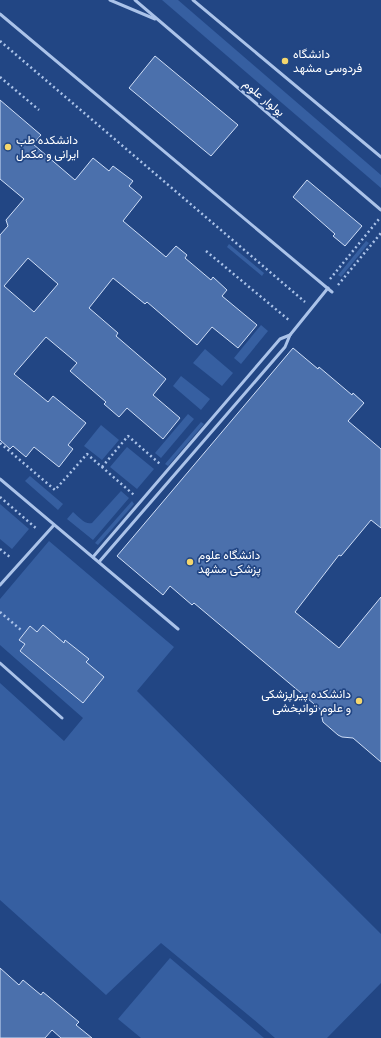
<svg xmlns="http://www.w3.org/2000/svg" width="381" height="1038" font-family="Ubuntu,Vazirmatn,sans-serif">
	<rect width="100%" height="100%" fill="#224684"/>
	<g fill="#365fa1">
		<polygon points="162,0 178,0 381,175 381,188"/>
		<polygon points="366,241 369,243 341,277 338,275"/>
		<polygon points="229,244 264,273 262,276 227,247"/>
		<polygon points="261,325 268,331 241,364 234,358"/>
		<polygon points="205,349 233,373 222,386 193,363"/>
		<polygon points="181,376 210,399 201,410 173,386"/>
		<polygon points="188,414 194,419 161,458 155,453"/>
		<polygon points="201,422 204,424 168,466 165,464"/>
		<polygon points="101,425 119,440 102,460 84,446"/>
		<polygon points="127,447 154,469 137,489 110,467"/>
		<polygon points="30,476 63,504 58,510 25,481"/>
		<path d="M 121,491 L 129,498 L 93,540 L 67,519 L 73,512 C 79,517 85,525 92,523 Z"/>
		<polygon points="132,501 134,504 98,545 95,543"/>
		<polygon points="0,504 29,529 12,549 0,539"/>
		<polygon points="49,541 174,647 137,691 381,934 381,983 327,1038 275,1038 253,1019 161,943 106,995 0,900 0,683 64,741 83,718 0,645 0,599"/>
		<polygon points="170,958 264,1038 141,1038 118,1019"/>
	</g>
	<g fill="#4b70ac" stroke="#cfdef7" fill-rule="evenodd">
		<polygon points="155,56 238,125 211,156 129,88"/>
		<path d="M 0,100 L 41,135 L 33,144 L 75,180 L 93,158 L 109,171 L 113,166 L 133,181 L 129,186 L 142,197 L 123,221 L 166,257 L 176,246 L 187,255 L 185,258 L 211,280 L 213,277 L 227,290 L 222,296 L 257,325 L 238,348 L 212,327 L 197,345 L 147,302 L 145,304 L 113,278 L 89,308 L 118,333 L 116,336 L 166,379 L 153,395 L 180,418 L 163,439 L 127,408 L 119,417 L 104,404 L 106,402 L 70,371 L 77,363 L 46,337 L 14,374 L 48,402 L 53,396 L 86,423 L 68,445 L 73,449 L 59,467 L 34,447 L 26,457 L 13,446 L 10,449 L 0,440 L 0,235 L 8,226 L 6,220 L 24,199 L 0,179 ZM 28,258 L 58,284 L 34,312 L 4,286 Z"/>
		<polygon points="307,180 362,226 345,246 333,236 335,234 293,197"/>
		<polygon points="293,348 318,369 319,367 352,395 353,393 364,403 348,421 381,449 381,528 371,520 341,556 339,555 295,612 339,648 381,597 381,762 353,738 342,737 338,735 323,722 320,709 194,603 192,605 170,586 163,595 117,556"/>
		<polygon points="43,625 64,643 65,640 89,659 86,662 104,677 83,703 20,651 25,644 19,640 30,626 37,632"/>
		<polygon points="0,968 19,985 23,980 41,995 43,992 79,1022 76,1025 92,1038 61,1038 52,1030 45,1038 0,1038"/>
	</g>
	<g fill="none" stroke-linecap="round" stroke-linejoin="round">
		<g stroke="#abc3e9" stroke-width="2.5" stroke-dasharray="2 3" stroke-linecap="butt">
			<polyline points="0,41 305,302"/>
			<polyline points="0,77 39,110"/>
			<polyline points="206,251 290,321"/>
			<polyline points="330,279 379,219"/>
			<polyline points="338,285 381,233"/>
			<polyline points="0,443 55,490 87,454 134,495"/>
			<polyline points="102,467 128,436 160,464"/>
			<polyline points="0,497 37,529"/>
			<polyline points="0,549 11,558"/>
			<polyline points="0,612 21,630"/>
		</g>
		<g stroke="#abc3e9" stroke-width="3">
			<polyline points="110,0 155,19"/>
			<polyline points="135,0 381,210"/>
			<polyline points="193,0 381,157"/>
			<polyline points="0,14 332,292"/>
			<polyline points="0,479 178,629"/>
			<polyline points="93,557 280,339 290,335"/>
			<polyline points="99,562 285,347 290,335 328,288"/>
			<polyline points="0,585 54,525"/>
			<polyline points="0,663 62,718"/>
		</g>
	</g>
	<g fill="#f4d66d" stroke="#224684" stroke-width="1.5">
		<circle cx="285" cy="61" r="4"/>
		<circle cx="8" cy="147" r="4"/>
		<circle cx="190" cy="562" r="4"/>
		<circle cx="359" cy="701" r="4"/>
	</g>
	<g text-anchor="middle" stroke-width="3.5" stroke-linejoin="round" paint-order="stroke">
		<g font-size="12" fill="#fff" stroke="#224684" text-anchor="start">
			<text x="293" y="58">دانشگاه<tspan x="293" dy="14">فردوسی مشهد</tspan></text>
			<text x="16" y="144">دانشکده طب<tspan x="16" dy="14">ایرانی و مکمل</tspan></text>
			<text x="198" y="559">دانشگاه علوم<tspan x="198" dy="14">پزشکی مشهد</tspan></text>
			<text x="351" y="698" text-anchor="end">دانشکده پیراپزشکی<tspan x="351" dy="14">و علوم توانبخشی</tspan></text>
		</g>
		<g font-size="12" fill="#fff" stroke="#224684">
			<text transform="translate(264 98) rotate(40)" y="4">بولوار علوم</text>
		</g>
	</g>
</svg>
